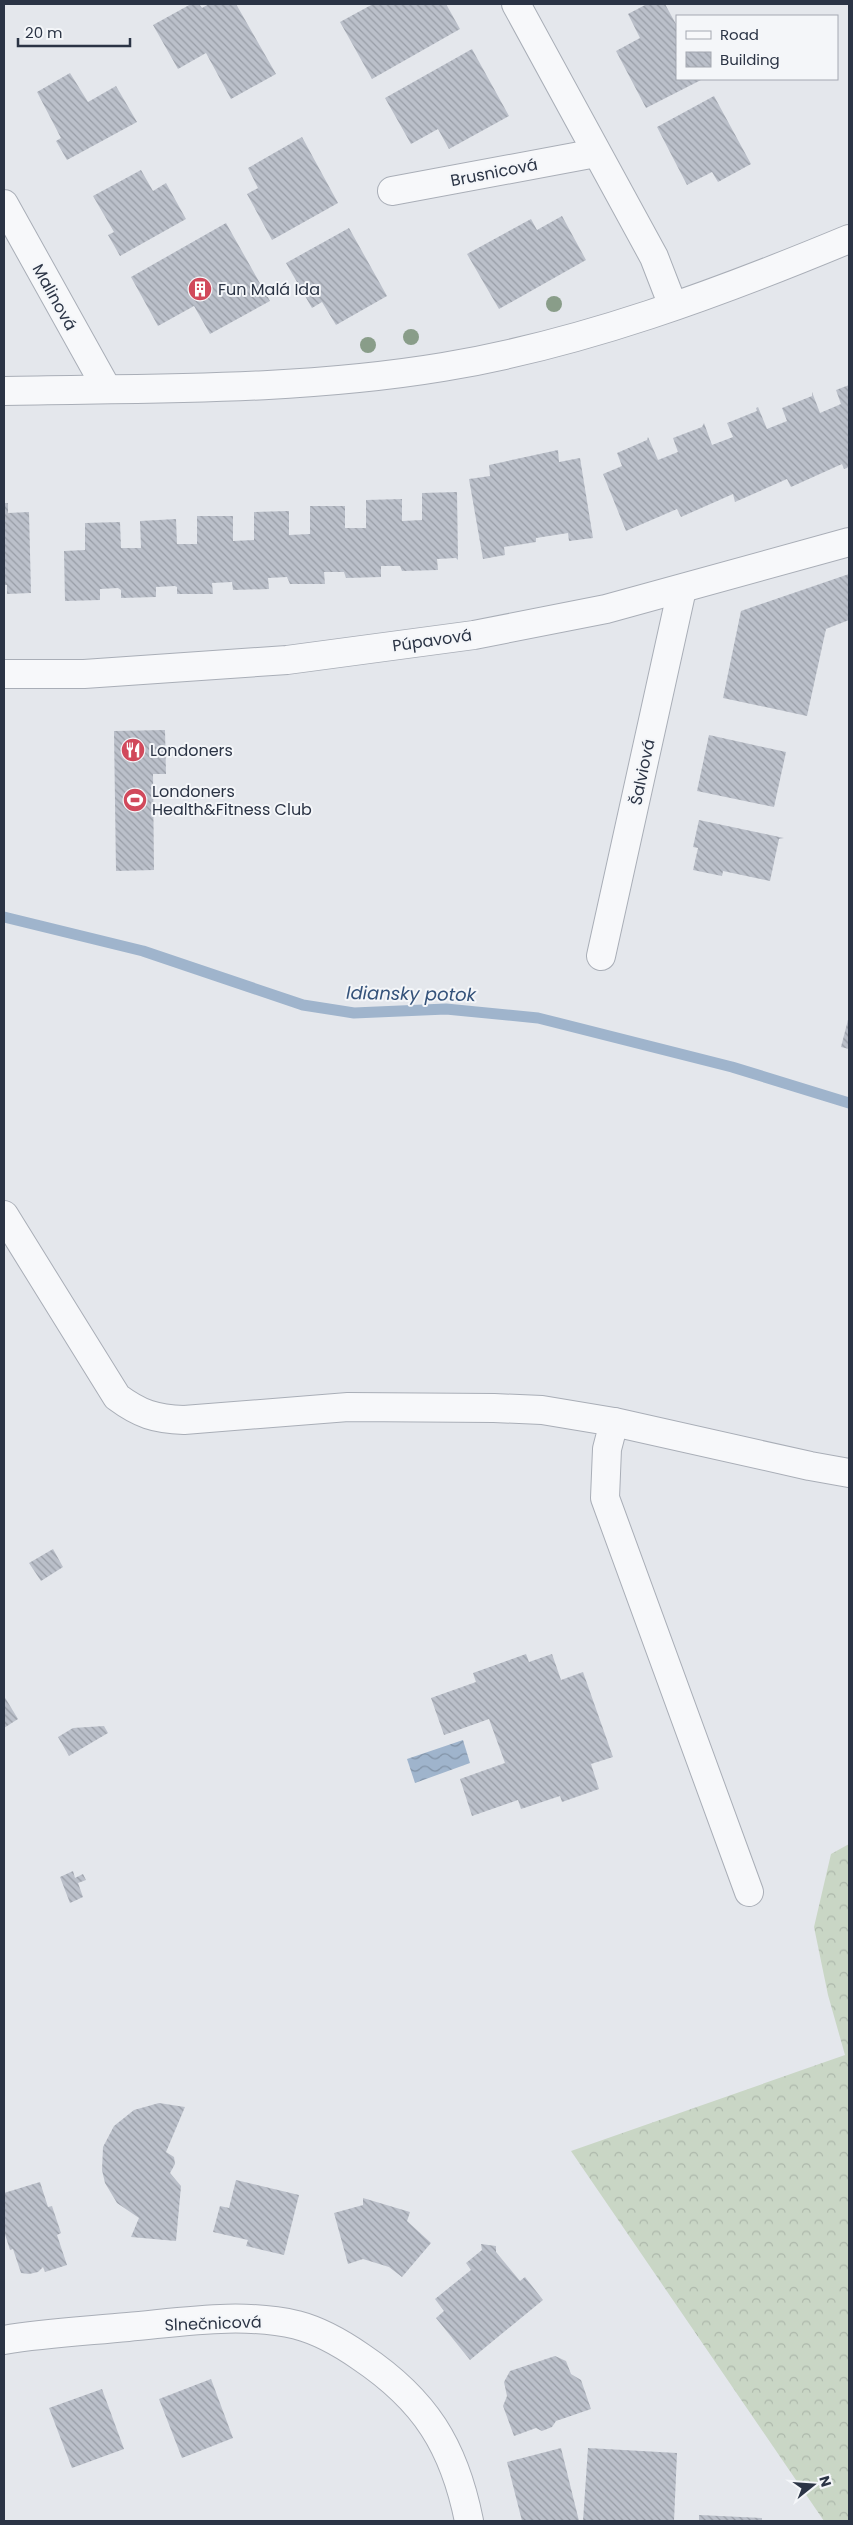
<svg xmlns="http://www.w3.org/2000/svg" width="853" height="2525" font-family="Poppins,sans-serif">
	<defs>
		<pattern id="forest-crowns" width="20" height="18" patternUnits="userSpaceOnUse" patternTransform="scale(1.25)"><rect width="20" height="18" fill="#c9d6c5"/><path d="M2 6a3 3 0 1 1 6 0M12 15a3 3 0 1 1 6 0" fill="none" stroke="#adb8ab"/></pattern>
		<pattern id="water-waves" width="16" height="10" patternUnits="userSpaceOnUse" patternTransform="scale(1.25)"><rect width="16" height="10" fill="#9fb4cc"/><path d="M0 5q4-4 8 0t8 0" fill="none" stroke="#8293a7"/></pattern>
		<pattern id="building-back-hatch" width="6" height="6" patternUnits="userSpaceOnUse" patternTransform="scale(1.25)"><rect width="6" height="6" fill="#bbc0ca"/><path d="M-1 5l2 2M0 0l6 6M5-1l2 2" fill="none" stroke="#989da6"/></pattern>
	</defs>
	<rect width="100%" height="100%" fill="#e4e7ec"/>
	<polygon fill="url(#forest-crowns)" points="849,1844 849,2521 824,2521 571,2151 845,2055 828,1995 814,1927 831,1854"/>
	<polygon fill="url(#water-waves)" points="463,1740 470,1763 415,1783 407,1759"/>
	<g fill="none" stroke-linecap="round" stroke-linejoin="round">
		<polyline stroke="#9fb4cc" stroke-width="11" points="4,917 143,951 303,1005 354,1013 446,1009 538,1018 732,1067 849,1103"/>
	</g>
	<g fill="url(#building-back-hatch)">
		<polygon points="191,4 199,4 202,8 209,4 236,4 276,74 231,99 206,53 178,69 153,25"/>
		<polygon points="373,4 446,4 460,29 372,79 340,22"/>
		<polygon points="647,4 665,4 677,26 677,79 703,79 646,108 616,51 640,38 628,14"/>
		<polygon points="472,49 509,116 449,149 438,129 411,144 385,98"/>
		<polygon points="70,73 88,102 116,86 137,122 67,160 56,141 61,138 37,92"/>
		<polygon points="714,96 751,164 718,182 712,172 687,185 657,127"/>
		<polygon points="302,137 338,203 272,240 247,194 258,188 248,168"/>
		<polygon points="141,170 153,191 166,183 186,219 120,256 108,235 114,232 93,196"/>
		<polygon points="562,216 586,260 499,309 467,254 531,219 537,230"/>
		<polygon points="226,223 270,301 210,334 194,306 158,326 131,277"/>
		<polygon points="349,228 387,296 336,325 322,302 312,308 286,263"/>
		<polygon points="849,385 849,466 847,468 844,469 842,464 791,487 787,479 735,502 733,494 681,517 677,509 626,531 603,474 622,466 617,453 647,440 648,437 658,460 678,452 673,438 702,427 704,423 712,445 733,437 727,423 757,411 756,408 758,407 767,429 787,421 782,408 812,396 812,392 820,413 841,404 836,390"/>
		<polygon points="558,450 559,462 580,458 593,538 569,541 568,533 536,538 536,542 504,547 505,555 483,559 469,479 490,476 489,465"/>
		<polygon points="457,492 458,560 456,558 437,559 438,570 402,571 400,566 381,566 381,577 346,578 344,572 324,572 325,584 290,584 287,577 268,578 269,589 233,590 232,582 212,583 213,594 177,594 177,587 175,586 156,587 156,597 121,598 121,590 118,588 100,589 100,600 65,601 64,551 85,550 85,523 120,522 121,548 141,548 140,521 176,519 177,544 197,544 197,516 233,516 233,541 254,540 254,512 289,511 289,535 310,534 310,506 345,506 345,528 366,528 366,500 402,499 402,521 422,520 422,493"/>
		<polygon points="4,503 8,503 8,513 29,512 31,593 7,594 7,585 4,585"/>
		<polygon points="849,574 849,620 826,629 807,716 723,698 741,611"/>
		<polygon points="165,730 166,774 153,774 154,870 116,871 114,731"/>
		<polygon points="709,735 786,752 774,807 697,791"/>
		<polygon points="699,820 784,838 779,839 770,881 723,871 722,876 693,870 698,848 693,847"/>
		<polygon points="849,1016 849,1049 841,1047"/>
		<polygon points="53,1549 63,1567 41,1581 29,1563"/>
		<polygon points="526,1654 529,1662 552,1654 561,1680 583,1672 613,1757 591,1764 599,1789 562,1802 560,1796 521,1809 518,1800 472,1816 460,1779 505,1763 489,1719 444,1735 431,1698 476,1682 473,1673"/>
		<polygon points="4,1696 18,1719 4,1728"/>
		<polygon points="104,1726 108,1733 69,1756 58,1737 73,1728"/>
		<polygon points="73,1871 75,1878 83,1874 86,1880 78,1883 83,1897 70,1903 60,1877"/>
		<polygon points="159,2103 185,2107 166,2152 174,2157 175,2164 170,2173 181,2186 176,2241 131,2237 139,2218 117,2203 105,2183 102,2170 103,2147 114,2126 134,2110"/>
		<polygon points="236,2180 299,2195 284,2255 246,2246 248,2240 213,2232 220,2206 229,2208"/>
		<polygon points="40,2182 48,2207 52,2206 61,2233 57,2235 67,2265 45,2272 43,2267 38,2272 29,2274 21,2273 13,2249 10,2250 4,2231 4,2193"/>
		<polygon points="363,2198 410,2212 407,2221 431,2243 402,2277 389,2267 363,2259 348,2264 334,2213 363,2205"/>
		<polygon points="481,2244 496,2246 496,2252 520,2281 525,2277 543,2300 470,2360 436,2318 444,2311 435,2299 471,2270 466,2263 482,2250"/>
		<polygon points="555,2356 566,2361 571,2374 581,2380 591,2409 556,2421 552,2427 542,2431 536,2428 514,2436 503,2406 507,2396 504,2382 510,2371"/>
		<polygon points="211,2379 233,2438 182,2458 159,2399"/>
		<polygon points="102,2389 124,2449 72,2468 49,2408"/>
		<polygon points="561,2448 579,2521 522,2521 507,2462"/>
		<polygon points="588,2448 677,2453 674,2521 583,2521"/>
		<polygon points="699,2515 762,2518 762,2521 699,2521"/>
	</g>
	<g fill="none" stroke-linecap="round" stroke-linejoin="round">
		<g stroke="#a9aeb7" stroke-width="30">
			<g id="minor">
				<polyline points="516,4 654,257 673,306"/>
				<polyline points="392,191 596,153"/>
				<polyline points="4,204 107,389"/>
				<path d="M 4,391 C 150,388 298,391 443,367 C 582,344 719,293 849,239"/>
				<polyline points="4,674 84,674 287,660 474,635 606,609 849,542"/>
				<polyline points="601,956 682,589"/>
				<path d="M 4,1215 L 117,1397 C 140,1414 155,1419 184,1420 L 348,1407 L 494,1408 L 542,1410 L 614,1422 L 607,1449 L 605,1498 L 749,1892"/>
				<polyline points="614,1422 810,1466 849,1473"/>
				<path d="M 4,2340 C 44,2333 86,2331 128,2327 C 183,2322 242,2312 297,2325 C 320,2331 341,2343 361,2357 C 425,2400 454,2446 469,2521"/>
			</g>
		</g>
		<use href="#minor" stroke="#f7f8fa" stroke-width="28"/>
	</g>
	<g fill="#899d89">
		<circle cx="554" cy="304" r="8"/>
		<circle cx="411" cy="337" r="8"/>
		<circle cx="368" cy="345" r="8"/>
	</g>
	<defs>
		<g id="building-disc" transform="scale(1.25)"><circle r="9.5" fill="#d1495b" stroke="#f4f6f9"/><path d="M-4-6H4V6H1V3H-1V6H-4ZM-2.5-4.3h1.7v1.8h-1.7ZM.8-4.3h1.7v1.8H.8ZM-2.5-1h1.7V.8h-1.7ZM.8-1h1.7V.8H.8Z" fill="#fff"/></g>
		<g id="restaurant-disc" transform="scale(1.25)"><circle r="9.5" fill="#d1495b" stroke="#f4f6f9"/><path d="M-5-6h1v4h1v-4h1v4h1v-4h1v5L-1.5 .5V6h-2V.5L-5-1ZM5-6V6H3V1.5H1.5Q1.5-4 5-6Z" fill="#fff"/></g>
		<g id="stadium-disc" transform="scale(1.25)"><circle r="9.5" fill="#d1495b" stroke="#f4f6f9"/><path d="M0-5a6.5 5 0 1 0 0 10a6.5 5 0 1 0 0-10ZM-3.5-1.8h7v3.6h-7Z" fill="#fff"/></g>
	</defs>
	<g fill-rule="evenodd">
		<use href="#building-disc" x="200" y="289"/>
		<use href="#restaurant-disc" x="133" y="750"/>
		<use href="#stadium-disc" x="135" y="800"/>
	</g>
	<g text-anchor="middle" stroke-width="4" stroke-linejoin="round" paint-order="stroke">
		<g font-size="16" fill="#2b3445" stroke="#f4f6f9">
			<text transform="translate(494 172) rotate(-11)" y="6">Brusnicová</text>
			<text transform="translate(55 297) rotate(61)" y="6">Malinová</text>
			<text transform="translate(432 640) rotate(-8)" y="6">Púpavová</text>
			<text transform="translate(642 772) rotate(-78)" y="6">Šalviová</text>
			<text transform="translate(213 2323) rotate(-2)" y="6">Slnečnicová</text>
		</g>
		<g font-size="16" fill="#2b3445" stroke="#f4f6f9" text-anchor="start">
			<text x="218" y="295">Fun Malá Ida</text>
			<text x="150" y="756">Londoners</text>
			<text x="152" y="797">Londoners<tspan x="152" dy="18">Health&amp;Fitness Club</tspan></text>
		</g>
		<g font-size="18" font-style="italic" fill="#34527a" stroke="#f4f6f9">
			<text transform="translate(411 994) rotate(1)" y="6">Idiansky potok</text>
		</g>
	</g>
	<rect width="853" height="2525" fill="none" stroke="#2b3445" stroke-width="10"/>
	<rect x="676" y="15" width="162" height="65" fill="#f4f6f9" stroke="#a4a8b1"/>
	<rect x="686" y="31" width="25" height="8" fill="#f7f8fa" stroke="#a4a8b1"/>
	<text x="720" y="40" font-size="15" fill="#2b3445">Road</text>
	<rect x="686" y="52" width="25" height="15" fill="url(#building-back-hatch)" stroke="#a4a8b1"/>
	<text x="720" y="65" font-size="15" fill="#2b3445">Building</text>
	<g transform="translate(813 2485) rotate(73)" stroke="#f4f6f9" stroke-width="4" paint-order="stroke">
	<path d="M0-4L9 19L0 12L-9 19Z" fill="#2b3445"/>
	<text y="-8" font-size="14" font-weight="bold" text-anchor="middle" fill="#2b3445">N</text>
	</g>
	<path d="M18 38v8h112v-8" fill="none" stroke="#2b3445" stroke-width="2.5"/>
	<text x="25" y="38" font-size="15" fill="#2b3445" stroke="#f4f6f9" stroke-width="4" paint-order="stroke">20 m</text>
</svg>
